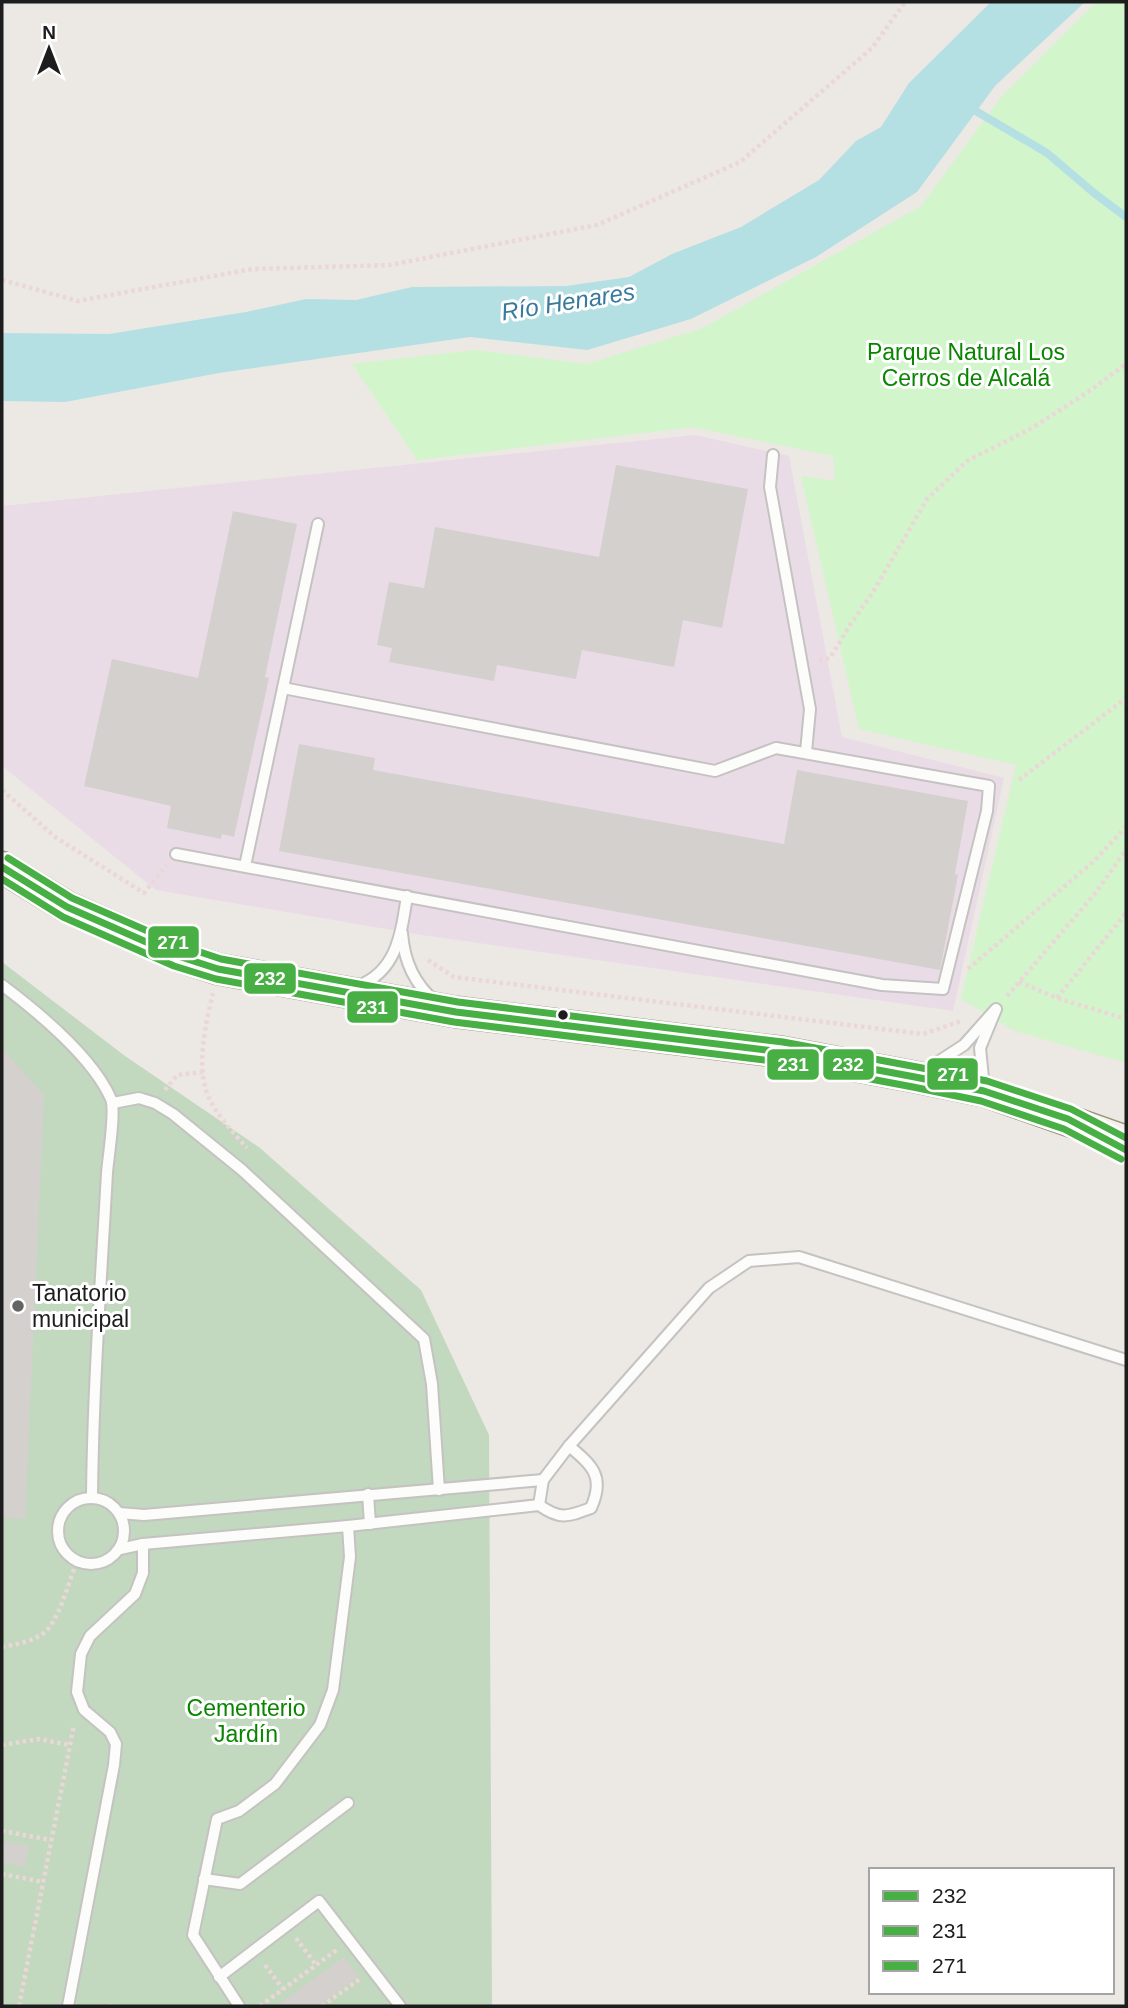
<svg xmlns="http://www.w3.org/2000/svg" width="1128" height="2008" font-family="Arial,sans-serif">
	<rect width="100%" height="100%" fill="#ece8e4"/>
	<polygon fill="#eadce6" points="695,435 789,456 842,737 1004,778 953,1011 422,935 156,890 2,766 2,506"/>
	<polygon fill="#c2d8bf" points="2,962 125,1056 260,1148 421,1290 489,1435 492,2006 2,2006"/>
	<polygon fill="#d2f5cc" points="1096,2 1126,2 1126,1063 1015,1031 961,999 1016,765 859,729 801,476 835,481 833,456 693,427 417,460 352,364 476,350 587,364 703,328 921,206 1003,95"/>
	<polygon fill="#b5e0e3" points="991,2 1085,2 995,86 917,192 816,257 691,319 587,350 470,337 219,373 65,402 2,401 2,333 109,334 246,312 306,299 356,300 412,287 566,286 629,277 672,254 741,227 819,180 856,141 881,127 909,83"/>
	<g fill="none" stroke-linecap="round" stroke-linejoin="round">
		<polyline stroke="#b5e0e3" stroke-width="8" points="969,107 1047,153 1094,193 1126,217"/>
	</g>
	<g fill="#d4d0cd">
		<polygon points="616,465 748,489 722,628 683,620 674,667 582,650 576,679 497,665 494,681 389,662 392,648 377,645 389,582 424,588 435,527 599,557"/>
		<polygon points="233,511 297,524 265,677 269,678 234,837 222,834 221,839 167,828 171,806 84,786 112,659 198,678"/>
		<polygon points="299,744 375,758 373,770 784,844 797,770 968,801 955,874 958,875 940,970 279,851"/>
		<polygon points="2,1048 44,1095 25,1519 2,1518"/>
		<polygon points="2,1841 29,1846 25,1867 2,1862"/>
		<polygon points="344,1957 359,1976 318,2006 276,2006"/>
	</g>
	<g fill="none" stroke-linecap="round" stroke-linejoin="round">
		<g stroke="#c4c3c1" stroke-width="14">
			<g id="service">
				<polyline points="773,455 770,487 810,709 806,752"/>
				<polyline points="176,854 882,985 943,989 987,811 989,786 776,748 715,771 283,688"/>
				<polyline points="245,866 318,524"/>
				<path d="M 402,933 C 404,960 413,983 435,1001"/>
				<path d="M 2,985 C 38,1012 93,1058 111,1099 C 116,1110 108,1159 107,1173 C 101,1281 93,1390 92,1498"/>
				<path d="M 358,986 C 397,971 401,934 407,896"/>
				<polyline points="921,1073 964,1045 996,1009 980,1048 984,1088"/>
				<polyline points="113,1103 139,1098 155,1103 173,1114 242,1170 424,1339 432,1384 439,1490"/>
				<polyline points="368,1494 370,1524"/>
				<circle cx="91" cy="1531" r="33"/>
				<polyline points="539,1505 543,1480 569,1446 709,1288 749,1261 799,1257 1126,1360"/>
				<polyline points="119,1513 144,1515 543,1480"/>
				<path d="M 120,1549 L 143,1544 L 348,1526 L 539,1505 C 560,1520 567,1517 591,1508 C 605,1477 593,1466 569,1446"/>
				<polyline points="204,1879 240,1884 348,1803"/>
				<polyline points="219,1977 319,1901 400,2006"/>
				<polyline points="68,2006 114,1765 116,1744 110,1732 84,1710 77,1692 81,1654 90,1636 135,1594 143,1573 143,1544"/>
				<polyline points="239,2006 193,1935 217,1819 239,1811 275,1784 320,1725 333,1690 350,1557 348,1526"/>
			</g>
		</g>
		<g stroke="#96947c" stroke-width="33">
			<polyline id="secondary" points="2,867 67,907 178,956 218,969 456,1012 782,1052 915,1077 984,1091 1126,1141"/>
		</g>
		<g stroke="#ebd7d8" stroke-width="4.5" stroke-dasharray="3.5 3.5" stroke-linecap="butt">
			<polyline points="2,280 78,301 252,269 389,265 597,225 740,162 872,48 905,2"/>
			<polyline points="819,661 830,658 850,625 873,592 927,499 967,461 1032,428 1088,392 1126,364"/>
			<polyline points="1019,780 1126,698"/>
			<polyline points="2,790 55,837 144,893 167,865"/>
			<polyline points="428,960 454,977 923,1034 961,1021"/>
			<polyline points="968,969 1093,862 1126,827"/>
			<polyline points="1019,982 1057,998 1126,1019"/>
			<path d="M 213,993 C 206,1023 197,1061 206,1090 C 212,1111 233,1132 247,1148"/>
			<polyline points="1007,996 1094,895 1126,850"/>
			<polyline points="1057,998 1126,913"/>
			<polyline points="165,1090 177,1075 203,1072"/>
			<path d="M 2,1647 C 16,1644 38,1641 48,1629 C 62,1611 68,1583 77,1562"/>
			<polyline points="2,1745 39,1739 70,1745"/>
			<polyline points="2,1831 51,1840"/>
			<polyline points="2,1874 43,1882"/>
			<polyline points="296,1938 316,1965"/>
			<polyline points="265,1965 283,1989"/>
			<polyline points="19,2006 74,1725"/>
			<polyline points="109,2006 117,2006"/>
			<polyline points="260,2006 338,1949"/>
			<polyline points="322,2006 360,1979"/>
		</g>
		<use href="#service" stroke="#fcfcfb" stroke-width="10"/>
		<use href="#secondary" stroke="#f4f2e8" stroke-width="30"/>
		<g stroke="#fff" stroke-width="12">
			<polyline id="bus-1" points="2,867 67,907 178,956 218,969 456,1012 782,1052 915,1077 984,1091 1068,1119 1126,1150"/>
		</g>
		<g stroke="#fff" stroke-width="12">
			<polyline id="bus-2" points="2,879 63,917 174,966 216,979 454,1022 780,1062 913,1087 981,1101 1064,1129 1121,1159"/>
		</g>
		<g stroke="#fff" stroke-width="12">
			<polyline id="bus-3" points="8,858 72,898 182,946 221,959 458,1002 783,1042 917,1067 987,1081 1071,1109 1126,1138"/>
		</g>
		<use href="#bus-1" stroke="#48af45" stroke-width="7"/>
		<use href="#bus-2" stroke="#48af45" stroke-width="7"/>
		<use href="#bus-3" stroke="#48af45" stroke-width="7"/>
	</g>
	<circle fill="#1d1d1d" stroke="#fff" stroke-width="2.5" cx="563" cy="1015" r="6"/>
	<circle fill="#656463" stroke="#fff" stroke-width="2.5" cx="18" cy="1306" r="7"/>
	<g text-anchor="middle" stroke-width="6" stroke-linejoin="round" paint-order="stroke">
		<g font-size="23" fill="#098500" stroke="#fff">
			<text x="966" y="360">Parque Natural Los<tspan x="966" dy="26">Cerros de Alcalá</tspan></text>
			<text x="246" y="1716">Cementerio<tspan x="246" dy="26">Jardín</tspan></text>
		</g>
		<g font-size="23" fill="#1d1d1d" stroke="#fff" text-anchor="start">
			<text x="32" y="1301">Tanatorio<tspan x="32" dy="26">municipal</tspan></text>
		</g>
		<g font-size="24" font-style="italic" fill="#397a9c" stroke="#fff">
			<text transform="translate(568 302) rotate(-9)" y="8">Río Henares</text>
		</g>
	</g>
	<g stroke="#fff" stroke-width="2.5">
		<rect x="147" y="925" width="53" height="34" rx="7" fill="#48af45"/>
		<rect x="243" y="962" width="54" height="33" rx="7" fill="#48af45"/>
		<rect x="346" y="990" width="53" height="34" rx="7" fill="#48af45"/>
		<rect x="766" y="1048" width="54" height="33" rx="7" fill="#48af45"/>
		<rect x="822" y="1048" width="53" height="33" rx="7" fill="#48af45"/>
		<rect x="926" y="1057" width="53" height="34" rx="7" fill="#48af45"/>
	</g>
	<g font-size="19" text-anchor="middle" font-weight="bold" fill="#fff">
		<text x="173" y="949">271</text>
		<text x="270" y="985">232</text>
		<text x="372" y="1014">231</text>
		<text x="793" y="1071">231</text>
		<text x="848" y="1071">232</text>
		<text x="953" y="1081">271</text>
	</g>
	<rect width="1128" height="2008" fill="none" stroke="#1d1d1d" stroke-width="7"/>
	<rect x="869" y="1868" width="245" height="126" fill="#ffffff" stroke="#a5a5a5" stroke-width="2"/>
	<rect x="883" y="1891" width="35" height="10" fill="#48af45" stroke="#a5a5a5" stroke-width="2"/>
	<text x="932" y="1903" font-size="21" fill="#1d1d1d">232</text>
	<rect x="883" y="1926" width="35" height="10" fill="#48af45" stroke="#a5a5a5" stroke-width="2"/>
	<text x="932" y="1938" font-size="21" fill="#1d1d1d">231</text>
	<rect x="883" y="1961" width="35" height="10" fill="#48af45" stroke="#a5a5a5" stroke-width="2"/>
	<text x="932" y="1973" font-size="21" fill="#1d1d1d">271</text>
	<g transform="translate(49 49)" stroke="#ffffff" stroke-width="5" paint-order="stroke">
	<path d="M0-5L12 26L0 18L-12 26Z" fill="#1d1d1d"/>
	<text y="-10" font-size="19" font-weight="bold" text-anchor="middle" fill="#1d1d1d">N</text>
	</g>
</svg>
